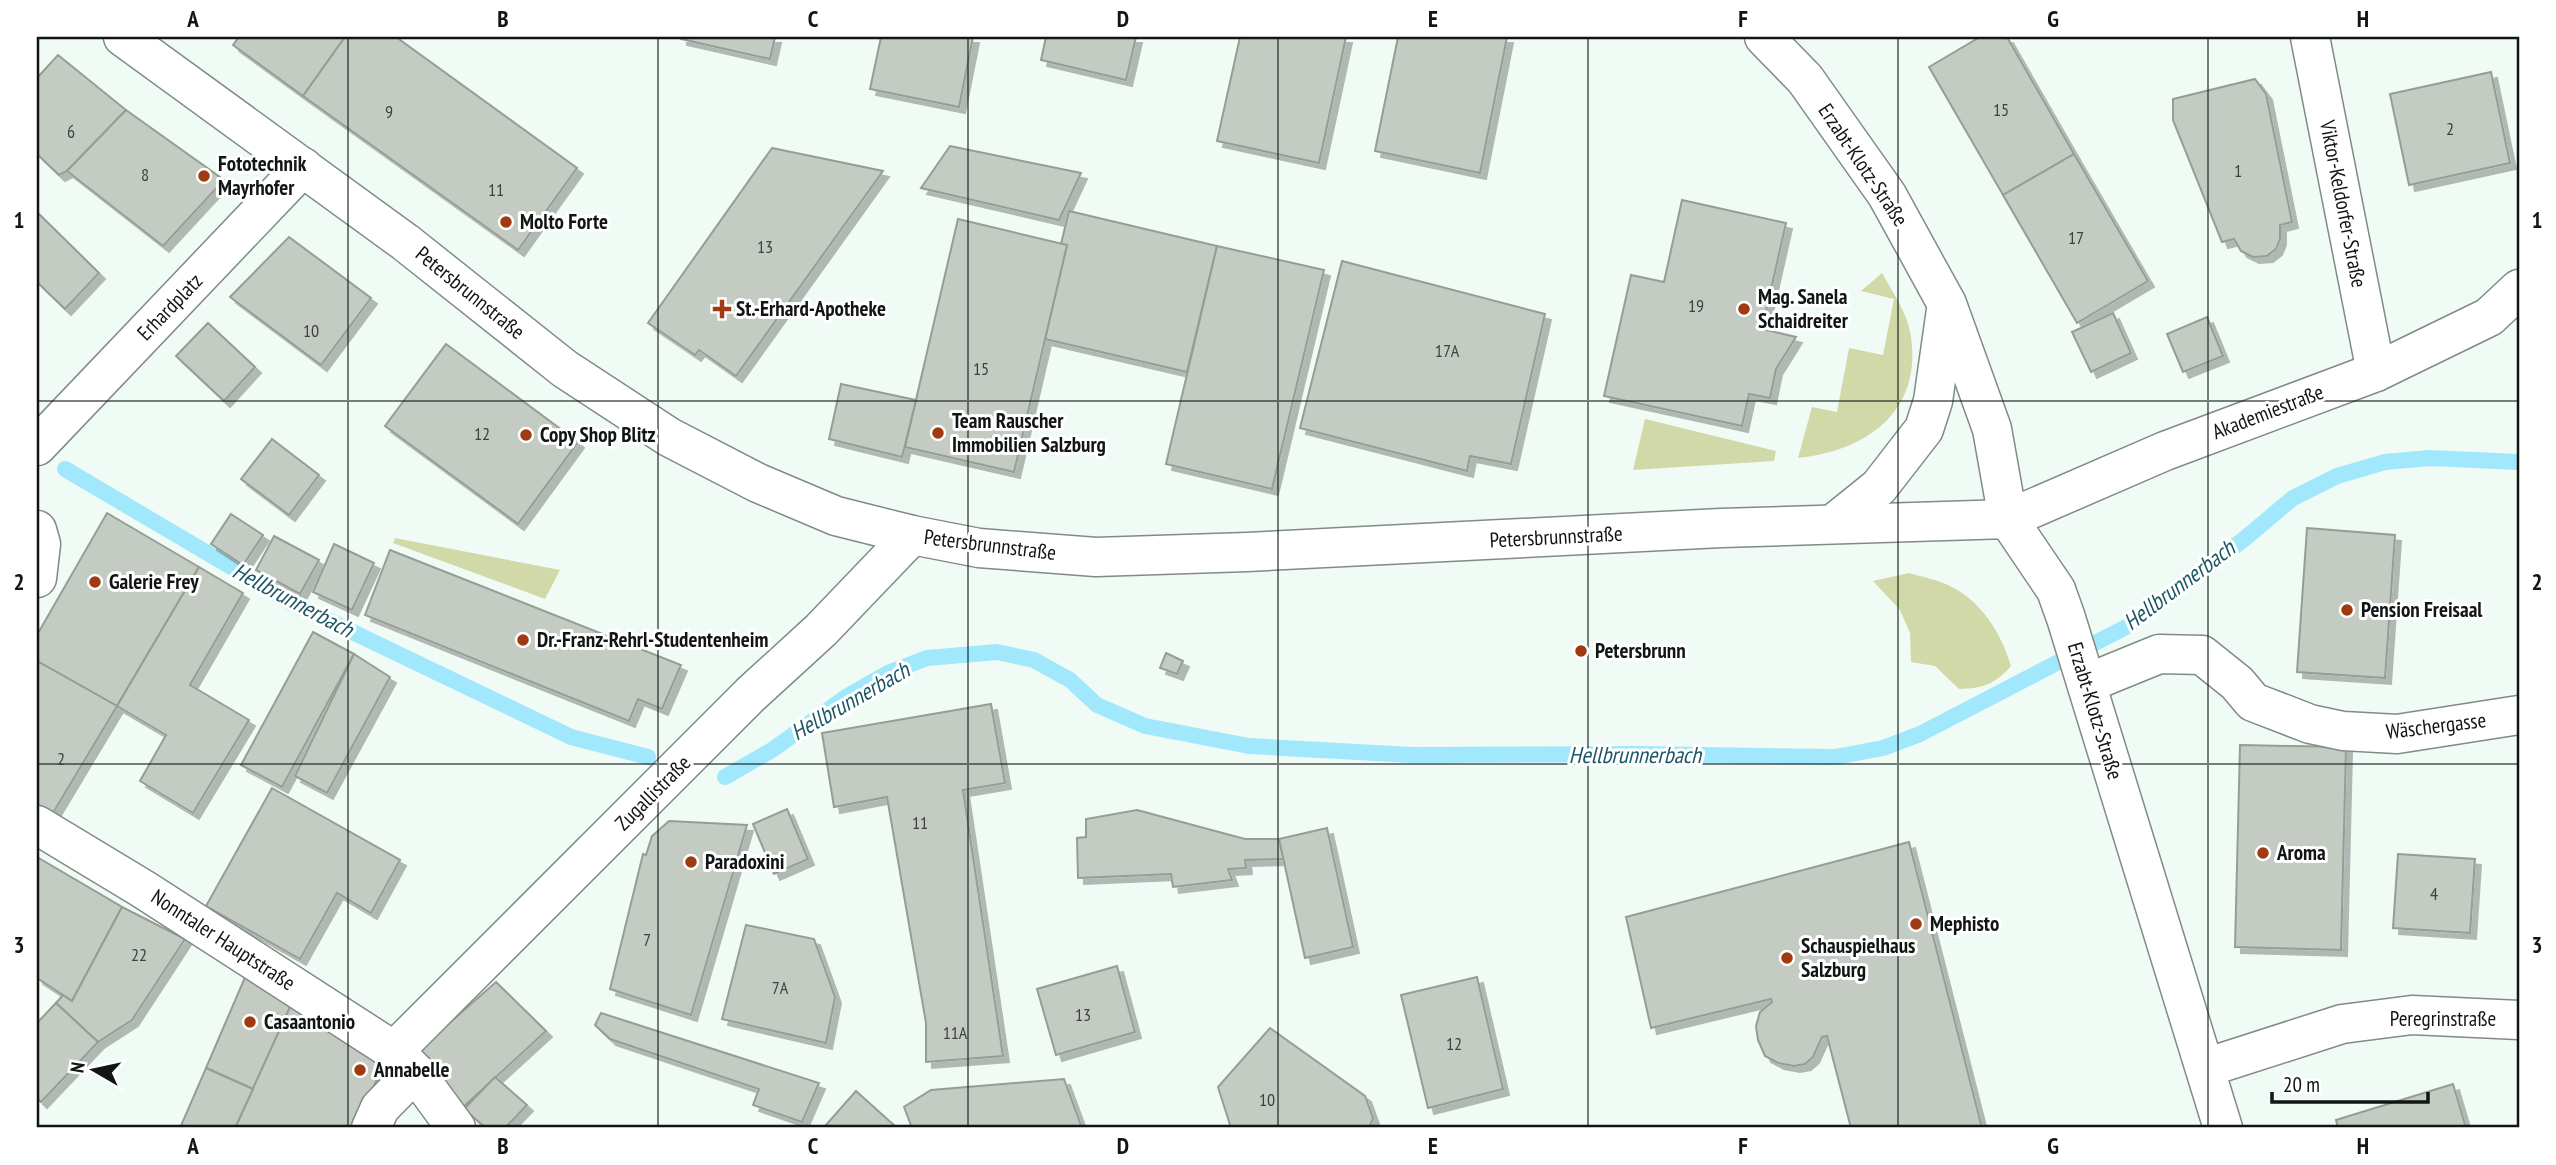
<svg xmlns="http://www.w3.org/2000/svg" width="2556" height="1165" font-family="'PT Sans Narrow',sans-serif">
	<defs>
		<filter id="shadow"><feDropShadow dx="6" dy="6" stdDeviation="0" flood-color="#0004"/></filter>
	</defs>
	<rect width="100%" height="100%" fill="#f0fbf6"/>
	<g fill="#d1d9a9">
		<path d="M 1882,273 C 1893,293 1908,314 1911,337 C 1922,412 1866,451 1798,458 L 1812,407 L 1837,412 L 1849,348 L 1883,355 L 1894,299 L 1861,291 Z"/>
		<polygon points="1645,419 1776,451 1774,461 1633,470"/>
		<polygon points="395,538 560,570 545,599 393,543"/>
		<path d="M 1909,573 C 1923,577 1939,580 1952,587 C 1982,602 2002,635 2011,666 C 1994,685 1984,688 1959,689 L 1935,666 L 1911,662 L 1910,633 L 1900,610 L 1873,581 Z"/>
	</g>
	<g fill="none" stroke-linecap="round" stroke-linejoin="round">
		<g stroke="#a1e8fc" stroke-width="16">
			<polyline points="65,469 292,603 571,737 648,757"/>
			<polyline points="725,777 772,750 846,697 888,673 927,658 997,652 1034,660 1070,680 1097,705 1145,726 1249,746 1412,755 1637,754 1835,757 1883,748 1920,734 2128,626 2243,540 2293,498 2337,476 2385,462 2430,458 2519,462"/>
		</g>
	</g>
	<g fill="#c4cbc3" stroke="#969d95" stroke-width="2" filter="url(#shadow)">
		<polygon points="239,37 345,37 303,96 233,45"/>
		<polygon points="345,37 396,37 577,168 518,250 303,96"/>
		<polygon points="681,37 775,37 770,59 681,39"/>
		<polygon points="881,37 973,37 959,107 870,89"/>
		<polygon points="1046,37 1136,37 1126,80 1041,60"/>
		<polygon points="1240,37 1346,37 1319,163 1217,141"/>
		<polygon points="1398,37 1507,37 1480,173 1375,151"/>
		<polygon points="1980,37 2007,37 2074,154 2003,195 1929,67"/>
		<polygon points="58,55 126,110 67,171 59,175 37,154 37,78"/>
		<polygon points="2491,72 2510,163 2409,185 2390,94"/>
		<polygon points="2255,79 2266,94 2292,222 2280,225 2280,239 2276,249 2267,256 2253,257 2241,251 2234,239 2222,242 2173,120 2173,99"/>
		<polygon points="126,110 224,180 163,246 67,171"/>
		<polygon points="950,146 1081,173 1059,220 921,188"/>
		<polygon points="772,148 883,171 736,376 699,350 695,355 648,323"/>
		<polygon points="2074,154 2148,281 2077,323 2003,195"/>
		<polygon points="1682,200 1786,223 1762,329 1796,337 1776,369 1770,398 1749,394 1742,426 1604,396 1631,275 1664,282"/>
		<polygon points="1069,211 1217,246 1187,372 1045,339 1067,245 1061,244"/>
		<polygon points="37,212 99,273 65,309 37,282"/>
		<polygon points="958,219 1067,245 1014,472 905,447"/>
		<polygon points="289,237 371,298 321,365 230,297"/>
		<polygon points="1217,246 1324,270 1272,489 1166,464"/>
		<polygon points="1342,261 1545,314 1511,464 1470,456 1467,471 1300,428"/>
		<polygon points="2113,313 2131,353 2091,372 2072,332"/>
		<polygon points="2207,317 2223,356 2183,372 2167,334"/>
		<polygon points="208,323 255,367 224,401 176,356"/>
		<polygon points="446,344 578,442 518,524 385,426"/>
		<polygon points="841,384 916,400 902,457 829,439"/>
		<polygon points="272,439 319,475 289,515 241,479"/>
		<polygon points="107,513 199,567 117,706 37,661 37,635"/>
		<polygon points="231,514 263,535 243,565 211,544"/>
		<polygon points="2307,528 2395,535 2385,678 2297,672"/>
		<polygon points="274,536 319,560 300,594 256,570"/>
		<polygon points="334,544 374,563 352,610 313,592"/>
		<polygon points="390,550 681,665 662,709 638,699 629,721 365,615"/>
		<polygon points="199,567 243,593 190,685 249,720 193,813 140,781 166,735 117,706"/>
		<polygon points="313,632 354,654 282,787 241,765"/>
		<polygon points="1166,653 1183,661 1177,674 1160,668"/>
		<polygon points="354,654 390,677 327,793 295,776"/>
		<polygon points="37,661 117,706 50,818 37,811"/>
		<polygon points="991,704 1005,783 963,790 1003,1056 926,1062 926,1023 887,797 834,807 822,733"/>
		<polygon points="2240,745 2346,747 2341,950 2235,947"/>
		<polygon points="272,788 400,860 371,913 337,893 300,959 206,906"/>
		<polygon points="787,809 808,859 774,874 753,824"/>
		<polygon points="1137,810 1245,839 1279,839 1284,859 1245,860 1246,868 1228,869 1232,880 1173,887 1171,874 1078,878 1077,838 1086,837 1086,819"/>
		<polygon points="669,821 747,825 691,1015 610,989 643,854 646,855 652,836"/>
		<polygon points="1327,828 1353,947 1305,958 1279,839"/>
		<polygon points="1909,842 1982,1128 1851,1128 1827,1036 1822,1037 1813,1057 1805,1064 1794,1066 1778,1063 1765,1056 1758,1040 1756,1026 1760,1012 1772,1002 1771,999 1651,1028 1626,917"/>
		<polygon points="2398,854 2475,859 2470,933 2393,928"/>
		<polygon points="37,857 122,907 72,1001 37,978"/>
		<polygon points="122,907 185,939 132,1020 98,1042 56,1003 63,995 72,1001"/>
		<polygon points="746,925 814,939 835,997 826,1043 722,1019"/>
		<polygon points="1117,966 1135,1032 1056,1055 1037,989"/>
		<polygon points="246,975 291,1005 253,1089 206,1068"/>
		<polygon points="1477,977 1503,1089 1428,1108 1401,995"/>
		<polygon points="496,982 546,1031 462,1108 415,1053"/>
		<polygon points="56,1003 98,1042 41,1102 37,1098 37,1023"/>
		<polygon points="291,1005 383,1067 354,1128 235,1128"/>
		<polygon points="601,1013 819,1083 802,1122 753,1105 759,1089 610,1039 595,1025"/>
		<polygon points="1270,1028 1365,1096 1373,1118 1369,1128 1231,1128 1218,1087"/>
		<polygon points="206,1068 253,1089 235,1128 180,1128"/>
		<polygon points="495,1077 527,1105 505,1128 486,1128 464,1109"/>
		<polygon points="1064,1079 1082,1128 912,1128 904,1107 931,1090"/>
		<polygon points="2453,1084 2466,1128 2338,1128 2336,1120"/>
		<polygon points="856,1091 895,1126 893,1128 828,1128 825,1126"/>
	</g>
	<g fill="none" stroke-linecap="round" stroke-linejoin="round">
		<g stroke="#818b86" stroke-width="41">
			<polyline id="pedestrian" points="371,1128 380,1108 415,1072"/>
		</g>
		<g stroke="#818b86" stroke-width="41">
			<g id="minor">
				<polyline points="1764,37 1805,79 1887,195 1947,304 1992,429 2008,519 2165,451 2376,372 2489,317 2519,289"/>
				<polyline points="2310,37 2376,372"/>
				<polyline points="37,446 303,167"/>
				<polyline points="1833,524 1879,487 1924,429 1933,401 1946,310"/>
				<polyline points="37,530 41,544 37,578"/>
				<polyline points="2088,683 2159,654 2202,655 2237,683 2253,702 2310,724 2343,731 2397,734 2519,715"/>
				<polyline points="37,825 143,889 394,1051 415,1072 456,1128"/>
				<polyline points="394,1051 751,694 821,630 912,535"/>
				<polyline points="2205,1068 2342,1024 2412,1015 2519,1020"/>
			</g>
		</g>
		<g stroke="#818b86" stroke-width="41">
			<polyline id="secondary" points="123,37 405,242 565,369 669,437 758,483 836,516 912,535 979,548 1096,557 1247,552 1721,528 2008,519 2056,590 2066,618 2223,1128"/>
		</g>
		<use href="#pedestrian" stroke="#fff" stroke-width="38"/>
		<use href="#minor" stroke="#fff" stroke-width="38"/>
		<use href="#secondary" stroke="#fff" stroke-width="38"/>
	</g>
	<path fill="none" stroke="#111513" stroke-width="2" stroke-opacity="0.55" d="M 348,37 L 348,1128M 658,37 L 658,1128M 968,37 L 968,1128M 1278,37 L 1278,1128M 1588,37 L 1588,1128M 1898,37 L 1898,1128M 2208,37 L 2208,1128M 37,401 L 2519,401M 37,764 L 2519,764"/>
	<g fill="#a03a13" stroke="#fff" stroke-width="2.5">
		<circle cx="204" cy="176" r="7"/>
		<circle cx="506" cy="222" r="7"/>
		<path d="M718.5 298.5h7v7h7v7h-7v7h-7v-7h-7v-7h7z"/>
		<circle cx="1744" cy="309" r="7"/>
		<circle cx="938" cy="433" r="7"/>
		<circle cx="526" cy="435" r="7"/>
		<circle cx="95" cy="582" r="7"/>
		<circle cx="2347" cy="610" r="7"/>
		<circle cx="523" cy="640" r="7"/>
		<circle cx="1581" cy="651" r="7"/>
		<circle cx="2263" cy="853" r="7"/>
		<circle cx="691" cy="862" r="7"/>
		<circle cx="1916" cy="924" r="7"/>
		<circle cx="1787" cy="958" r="7"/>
		<circle cx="250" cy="1022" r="7"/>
		<circle cx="360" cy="1070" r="7"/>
	</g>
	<g text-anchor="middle" stroke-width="6" stroke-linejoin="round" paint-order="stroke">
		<g font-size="18" fill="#3e423f">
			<text x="2001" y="116">15</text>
			<text x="389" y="118">9</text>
			<text x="2450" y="135">2</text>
			<text x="71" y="138">6</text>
			<text x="2238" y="177">1</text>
			<text x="145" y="181">8</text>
			<text x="496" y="196">11</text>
			<text x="2076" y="244">17</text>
			<text x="765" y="253">13</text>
			<text x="1696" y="312">19</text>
			<text x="311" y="337">10</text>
			<text x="1447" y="357">17A</text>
			<text x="981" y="375">15</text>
			<text x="482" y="440">12</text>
			<text x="61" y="765">2</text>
			<text x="920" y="829">11</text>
			<text x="2434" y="900">4</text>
			<text x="647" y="946">7</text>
			<text x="139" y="961">22</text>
			<text x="780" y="994">7A</text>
			<text x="1083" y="1021">13</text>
			<text x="955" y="1039">11A</text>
			<text x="1454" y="1050">12</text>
			<text x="1267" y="1106">10</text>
		</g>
		<g font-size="21" font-weight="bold" fill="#111513" stroke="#fff" text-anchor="start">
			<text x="218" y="171">Fototechnik<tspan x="218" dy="24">Mayrhofer</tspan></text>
			<text x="520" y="229">Molto Forte</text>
			<text x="1758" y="304">Mag. Sanela<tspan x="1758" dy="24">Schaidreiter</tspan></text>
			<text x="736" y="316">St.-Erhard-Apotheke</text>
			<text x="952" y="428">Team Rauscher<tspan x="952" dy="24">Immobilien Salzburg</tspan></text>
			<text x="540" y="442">Copy Shop Blitz</text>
			<text x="109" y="589">Galerie Frey</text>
			<text x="2361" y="617">Pension Freisaal</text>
			<text x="537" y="647">Dr.-Franz-Rehrl-Studentenheim</text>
			<text x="1595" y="658">Petersbrunn</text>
			<text x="2277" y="860">Aroma</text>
			<text x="705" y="869">Paradoxini</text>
			<text x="1930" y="931">Mephisto</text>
			<text x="1801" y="953">Schauspielhaus<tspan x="1801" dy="24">Salzburg</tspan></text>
			<text x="264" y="1029">Casaantonio</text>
			<text x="374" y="1077">Annabelle</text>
		</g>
		<g font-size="21" fill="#111513" stroke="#fff">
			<text transform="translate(1863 165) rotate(56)" y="7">Erzabt-Klotz-Straße</text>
			<text transform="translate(2343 204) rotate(79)" y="7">Viktor-Keldorfer-Straße</text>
			<text transform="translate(470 293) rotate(39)" y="7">Petersbrunnstraße</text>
			<text transform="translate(170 307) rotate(-46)" y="7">Erhardplatz</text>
			<text transform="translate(2268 412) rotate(-21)" y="7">Akademiestraße</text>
			<text transform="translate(1556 537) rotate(-3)" y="7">Petersbrunnstraße</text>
			<text transform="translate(990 545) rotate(7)" y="7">Petersbrunnstraße</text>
			<text transform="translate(2095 711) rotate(73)" y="7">Erzabt-Klotz-Straße</text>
			<text transform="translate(2436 726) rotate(-7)" y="7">Wäschergasse</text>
			<text transform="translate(653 793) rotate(-45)" y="7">Zugallistraße</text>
			<text transform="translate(223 940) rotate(33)" y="7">Nonntaler Hauptstraße</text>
			<text x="2443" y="1026">Peregrinstraße</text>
		</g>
		<g font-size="23" font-style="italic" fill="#1d5765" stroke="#fff">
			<text transform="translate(2179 585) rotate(-37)" y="8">Hellbrunnerbach</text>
			<text transform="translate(293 600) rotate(28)" y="8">Hellbrunnerbach</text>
			<text transform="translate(850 701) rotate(-30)" y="8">Hellbrunnerbach</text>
			<text x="1635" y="763">Hellbrunnerbach</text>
		</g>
	</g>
	<rect width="2556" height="1165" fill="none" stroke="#ffffff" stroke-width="77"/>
	<g transform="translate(94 1070) rotate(279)" stroke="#ffffff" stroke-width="5" paint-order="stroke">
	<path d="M0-5L12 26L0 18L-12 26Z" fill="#111513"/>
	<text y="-10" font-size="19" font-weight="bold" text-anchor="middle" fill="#111513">N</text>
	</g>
	<path d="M2272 1092v10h156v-10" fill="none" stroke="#111513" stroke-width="3.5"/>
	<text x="2283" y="1092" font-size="21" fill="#111513" stroke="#ffffff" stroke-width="5" paint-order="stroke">20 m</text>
	<rect x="38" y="38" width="2480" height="1088" fill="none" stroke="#111513" stroke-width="2.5"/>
	<g font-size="23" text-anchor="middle" font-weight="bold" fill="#111513">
		<text x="193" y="27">A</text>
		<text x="503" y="27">B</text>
		<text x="813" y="27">C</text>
		<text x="1123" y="27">D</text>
		<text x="1433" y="27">E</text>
		<text x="1743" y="27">F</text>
		<text x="2053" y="27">G</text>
		<text x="2363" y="27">H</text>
		<text x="19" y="228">1</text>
		<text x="2537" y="228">1</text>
		<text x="19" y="590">2</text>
		<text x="2537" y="590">2</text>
		<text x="19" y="953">3</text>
		<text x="2537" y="953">3</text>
		<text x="193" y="1154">A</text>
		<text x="503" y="1154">B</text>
		<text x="813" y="1154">C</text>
		<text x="1123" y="1154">D</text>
		<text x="1433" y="1154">E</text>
		<text x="1743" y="1154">F</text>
		<text x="2053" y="1154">G</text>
		<text x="2363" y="1154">H</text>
	</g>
</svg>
